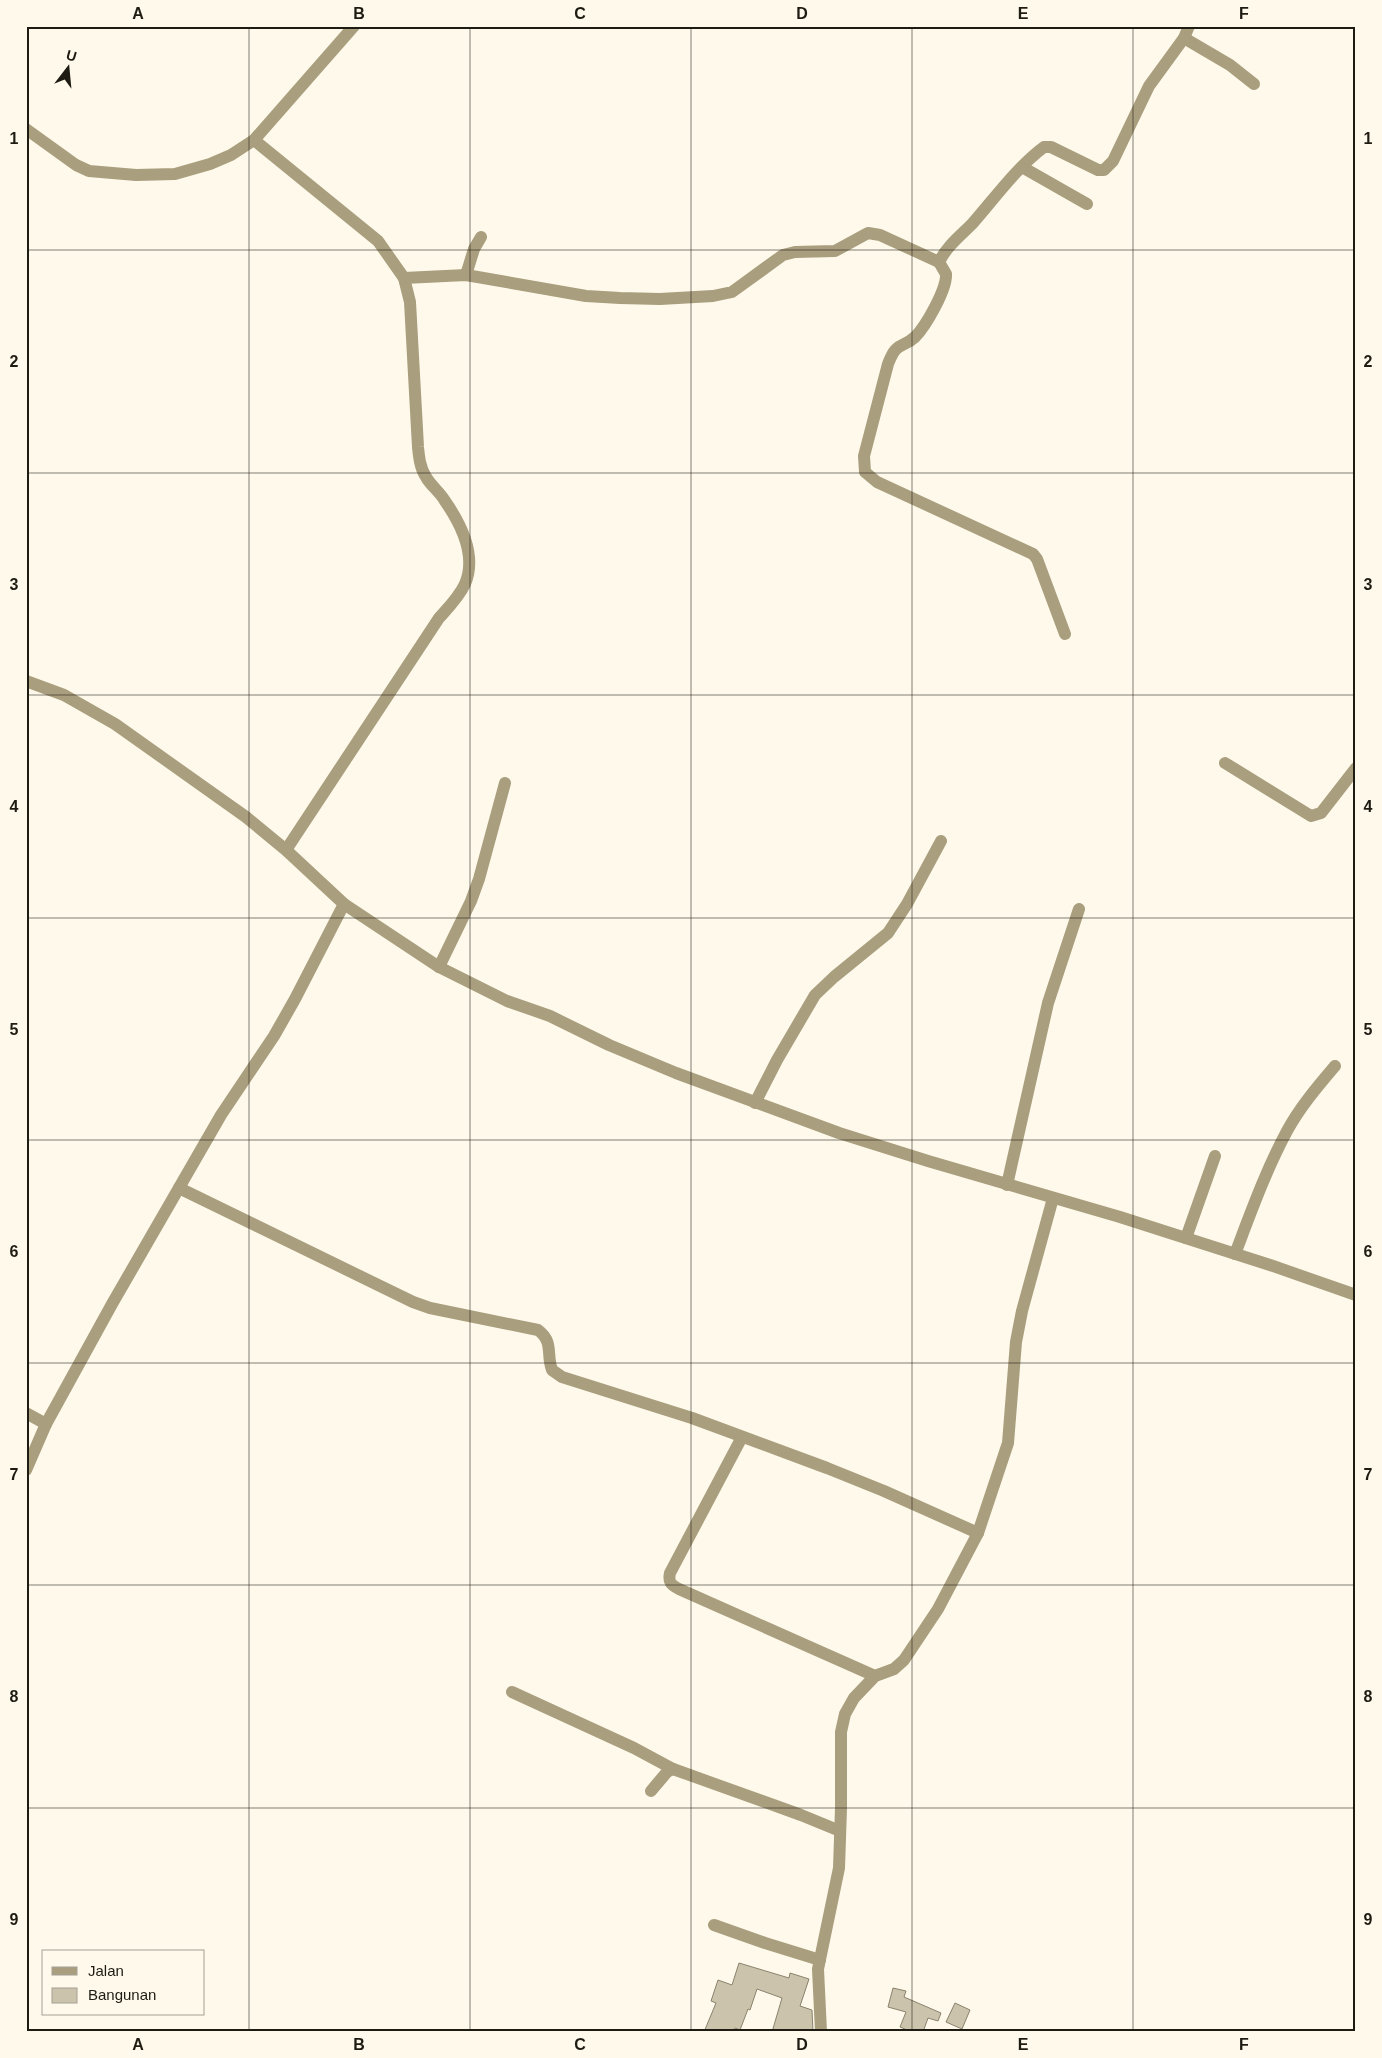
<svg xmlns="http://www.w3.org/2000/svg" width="1382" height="2058" font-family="Helvetica,sans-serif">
	<rect width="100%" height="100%" fill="#fef9ea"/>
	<g fill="#cbc3ac" stroke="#8a826d">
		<polygon points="739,1963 789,1978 790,1973 809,1979 800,2006 812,2010 813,2032 772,2032 782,1998 757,1989 750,2010 748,2009 740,2030 735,2028 733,2032 704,2032 716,2003 711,2001 718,1980 732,1985"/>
		<polygon points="893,1988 906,1991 904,1997 941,2013 938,2021 928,2018 923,2032 912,2032 900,2027 906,2012 888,2007"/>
		<polygon points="955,2003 970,2010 962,2029 946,2022"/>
	</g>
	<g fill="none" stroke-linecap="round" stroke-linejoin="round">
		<g stroke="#a99e7e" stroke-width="12">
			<polyline points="1184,38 1230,65 1254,84"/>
			<path d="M 254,140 L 378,241 L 404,278 L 410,302 L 418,447 C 419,457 420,468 426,477 C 431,486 440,492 445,501 C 461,524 477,556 465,584 C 459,597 448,608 439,618 L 286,850"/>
			<polyline points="1022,167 1087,204"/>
			<path d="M 939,262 L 946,274 C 947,289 926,326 915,337 C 901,350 897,340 888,364 L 864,456 L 865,472 L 877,482 L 1033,554 L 1037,559 L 1065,634"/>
			<polyline points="466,275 474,249 481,237"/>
			<path d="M 404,278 L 466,275 L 586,296 L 620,298 L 660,299 L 713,296 L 732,292 L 783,255 L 795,252 L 835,251 L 868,233 L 880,235 L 939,262 C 947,246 959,237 972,224 C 995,198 1016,168 1044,147 L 1051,147 L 1098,170 L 1104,170 L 1113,161 L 1149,86 L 1184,38 L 1189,26"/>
			<polyline points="1225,763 1311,816 1321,813 1356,768"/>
			<polyline points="344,904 439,967 507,1001 550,1016 609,1045 676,1073 839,1133 928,1161 1120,1217 1270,1265 1356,1295"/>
			<polyline points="439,967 471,901 479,879 505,783"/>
			<polyline points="755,1103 777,1060 815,995 834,977 888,933 907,904 941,841"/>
			<polyline points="1007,1185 1048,1003 1079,909"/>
			<path d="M 179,1188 L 413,1302 L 430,1308 L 538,1330 C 554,1342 546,1354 552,1370 L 562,1377 L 692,1418 L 827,1468 L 884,1491 L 978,1533"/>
			<polyline points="1186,1238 1215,1156"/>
			<path d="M 1235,1254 C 1251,1212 1266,1170 1287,1131 C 1300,1107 1318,1086 1335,1066"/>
			<polyline points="26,1413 46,1424"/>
			<path d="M 742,1437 L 670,1573 C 668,1582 671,1585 679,1589 L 875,1676"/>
			<polyline points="512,1692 634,1748 673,1769"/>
			<polyline points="651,1791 667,1772 673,1769 801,1815 840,1831"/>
			<polyline points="714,1925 765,1943 820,1960"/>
			<polyline points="821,2032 818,1969 839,1868 841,1808 841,1732 845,1714 854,1698 875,1676 894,1669 904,1660 938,1609 978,1533 1008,1443 1016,1342 1022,1311 1053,1198"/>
		</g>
		<g stroke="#a99e7e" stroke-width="12">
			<polyline points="26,129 76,165 89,171 136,175 175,174 210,164 231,155 254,140 354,26"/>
			<polyline points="26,681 64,695 115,724 246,817 286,850 344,904 295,999 274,1036 221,1115 112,1304 46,1424 26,1470"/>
		</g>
	</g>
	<path fill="none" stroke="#1e1b13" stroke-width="1" stroke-opacity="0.55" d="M 249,26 L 249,2032M 470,26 L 470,2032M 691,26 L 691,2032M 912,26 L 912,2032M 1133,26 L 1133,2032M 26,250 L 1356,250M 26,473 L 1356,473M 26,695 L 1356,695M 26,918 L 1356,918M 26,1140 L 1356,1140M 26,1363 L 1356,1363M 26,1585 L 1356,1585M 26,1808 L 1356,1808"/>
	<rect width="1382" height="2058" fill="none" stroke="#fef9ea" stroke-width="55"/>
	<rect x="42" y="1950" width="162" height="65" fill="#fef9ea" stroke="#a4a094"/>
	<rect x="52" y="1967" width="25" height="8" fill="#a99e7e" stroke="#a4a094"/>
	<text x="88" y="1976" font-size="15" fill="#1e1b13">Jalan</text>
	<rect x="52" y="1988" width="25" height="15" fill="#cbc3ac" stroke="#a4a094"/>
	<text x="88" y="2000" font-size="15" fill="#1e1b13">Bangunan</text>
	<g transform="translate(68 68) rotate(16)" stroke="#fef9ea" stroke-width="4" paint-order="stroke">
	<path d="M0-4L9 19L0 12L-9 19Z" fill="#1e1b13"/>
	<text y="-8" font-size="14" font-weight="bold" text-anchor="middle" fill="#1e1b13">U</text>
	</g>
	<rect x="28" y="28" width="1326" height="2002" fill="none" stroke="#1e1b13" stroke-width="2"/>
	<g font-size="16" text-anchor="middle" font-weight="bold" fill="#1e1b13">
		<text x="138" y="19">A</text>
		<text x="359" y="19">B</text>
		<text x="580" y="19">C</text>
		<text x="802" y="19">D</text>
		<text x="1023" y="19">E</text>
		<text x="1244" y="19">F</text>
		<text x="14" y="144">1</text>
		<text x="1368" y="144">1</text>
		<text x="14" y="367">2</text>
		<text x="1368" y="367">2</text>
		<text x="14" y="590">3</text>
		<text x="1368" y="590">3</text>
		<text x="14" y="812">4</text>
		<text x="1368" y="812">4</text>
		<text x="14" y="1035">5</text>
		<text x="1368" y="1035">5</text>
		<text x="14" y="1257">6</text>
		<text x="1368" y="1257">6</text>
		<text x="14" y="1480">7</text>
		<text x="1368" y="1480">7</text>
		<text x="14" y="1702">8</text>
		<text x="1368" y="1702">8</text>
		<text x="14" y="1925">9</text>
		<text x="1368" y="1925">9</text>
		<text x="138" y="2050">A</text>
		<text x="359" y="2050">B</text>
		<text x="580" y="2050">C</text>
		<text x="802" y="2050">D</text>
		<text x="1023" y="2050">E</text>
		<text x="1244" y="2050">F</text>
	</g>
</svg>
